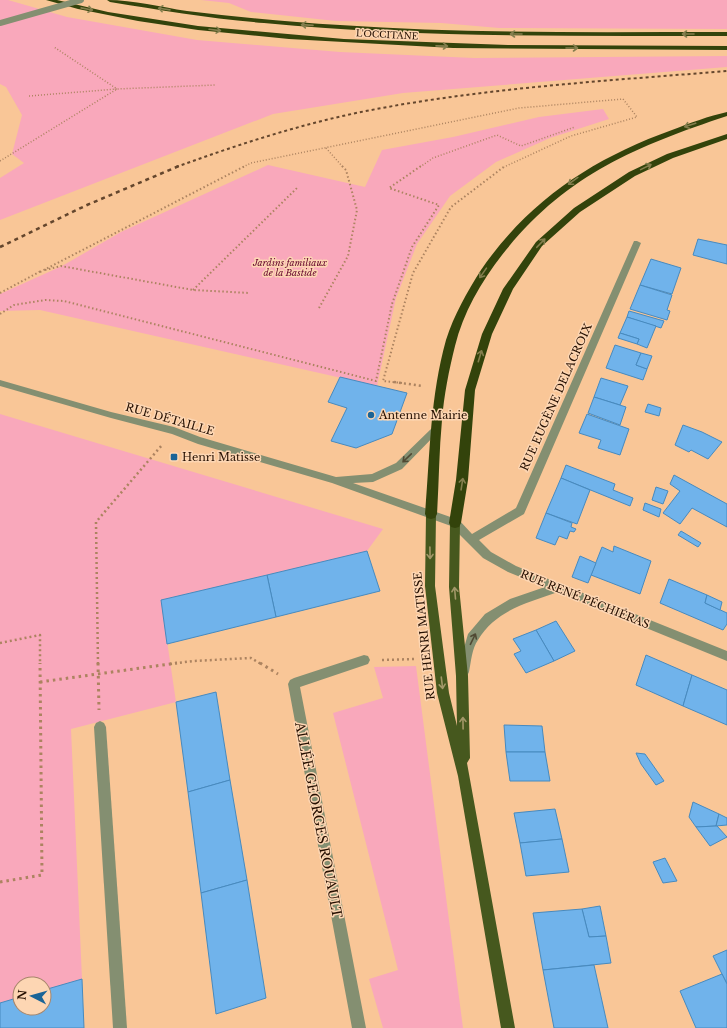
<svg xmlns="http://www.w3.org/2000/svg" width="727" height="1028" font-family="'Libre Baskerville',serif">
	<rect width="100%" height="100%" fill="#f9c697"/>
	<g fill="#f9a8bb">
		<polygon points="0,0 8,0 67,17 197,40 340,52 474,58 727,56 727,67 403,93 273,114 0,220 0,178 24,163 12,154 22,115 6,87 0,84"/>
		<polygon points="201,0 727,0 727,29 499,28 441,23 336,21 251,12 229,3"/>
		<polygon points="603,109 609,119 550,138 496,162 450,196 417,244 396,298 377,386 40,310 0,311 0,294 62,266 121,232 268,165 365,187 382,150 453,137 539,117"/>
		<polygon points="0,414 383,529 367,551 161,600 176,702 71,729 82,979 44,990 44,984 20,984 20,997 0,1004"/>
		<polygon points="416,666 463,1028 383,1028 369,979 398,970 333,713 383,698 374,667"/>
	</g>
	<g fill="#70b3eb" stroke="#478abf">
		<polygon points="698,239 727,245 727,264 693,255"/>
		<polygon points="651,259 681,268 672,294 640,285"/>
		<polygon points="640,285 672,295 667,310 670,311 667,320 630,309"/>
		<polygon points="629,311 664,321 661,328 627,317"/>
		<polygon points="627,317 656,326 647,348 637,344 639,339 620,333"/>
		<polygon points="620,333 639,339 637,344 618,338"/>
		<polygon points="615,345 641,353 636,365 647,369 643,380 606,368"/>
		<polygon points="641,353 652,356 647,369 636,365"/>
		<polygon points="340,377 407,393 392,434 356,448 331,441 347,408 328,402"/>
		<polygon points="601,378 628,386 620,405 594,397"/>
		<polygon points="594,397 626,407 620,425 588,413"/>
		<polygon points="648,404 661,408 659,416 645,412"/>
		<polygon points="587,414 629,429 620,455 598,448 601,440 579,433"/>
		<polygon points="683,425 702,432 722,442 708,459 691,450 689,452 675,445"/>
		<polygon points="566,465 615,484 613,490 633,498 630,506 561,478"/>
		<polygon points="674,475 727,504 727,527 692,508 680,524 663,513 680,491 670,484"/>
		<polygon points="561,478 590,490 577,524 546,513"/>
		<polygon points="656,487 668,491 663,504 652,500"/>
		<polygon points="645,503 661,509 659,517 643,510"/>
		<polygon points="546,513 572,523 571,527 576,529 574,532 570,531 567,539 559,536 555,545 536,538"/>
		<polygon points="681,531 701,543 698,547 678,535"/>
		<polygon points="614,546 651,561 640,594 591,575 602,547 613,552"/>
		<polygon points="367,551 380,591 276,617 267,575"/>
		<polygon points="580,556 596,563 588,583 572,577"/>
		<polygon points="267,575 276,617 167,644 161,600"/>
		<polygon points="669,579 707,595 705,603 727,613 727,624 723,630 660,603"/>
		<polygon points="707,595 722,602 720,610 705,603"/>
		<polygon points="556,621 575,651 554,661 536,630"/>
		<polygon points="536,630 554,661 526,673 514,654 521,651 513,639"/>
		<polygon points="646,655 692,675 683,706 636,685"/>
		<polygon points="692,675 727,690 727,725 683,706"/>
		<polygon points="216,692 230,780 188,792 176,702"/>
		<polygon points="504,725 542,726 545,752 506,752"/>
		<polygon points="506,752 545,752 550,781 510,781"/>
		<polygon points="636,753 645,754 664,781 656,785 641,764"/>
		<polygon points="230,780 247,880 201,893 188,792"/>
		<polygon points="693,802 719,814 716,826 696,827 689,817"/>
		<polygon points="555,809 562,839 520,843 514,813"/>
		<polygon points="719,814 727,818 727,825 716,826"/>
		<polygon points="716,826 717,826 727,837 710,846 696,827"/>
		<polygon points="562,839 569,872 526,876 520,843"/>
		<polygon points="665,858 677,881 663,883 653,862"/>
		<polygon points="247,880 266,998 216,1014 201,893"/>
		<polygon points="600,906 606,936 589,937 582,909"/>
		<polygon points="582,909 589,937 606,936 611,963 543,970 533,913"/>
		<polygon points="727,950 727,984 713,956"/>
		<polygon points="594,965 608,1028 554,1028 543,970"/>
		<polygon points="722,974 727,984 727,1028 696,1028 680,991"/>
		<polygon points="82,979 84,1028 0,1028 0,1003 20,997 20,1008 44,1008 44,990"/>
	</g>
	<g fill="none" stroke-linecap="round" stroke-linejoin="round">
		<g stroke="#ac8360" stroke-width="1.5" stroke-dasharray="1 2" stroke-linecap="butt">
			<polyline points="29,96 117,89 54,47"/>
			<polyline points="326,148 343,167"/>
			<polyline points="0,161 117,89 215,85"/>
			<polyline points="243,167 251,163 519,108 623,99 637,117 571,136 504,167"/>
			<polyline points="420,167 433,158 497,135 521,146 575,127"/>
		</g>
		<g stroke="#ac8360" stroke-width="2" stroke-dasharray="1.5 2.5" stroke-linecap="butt">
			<polyline points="45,270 61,266 193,290 250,293"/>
			<polyline points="40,272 245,166"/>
			<polyline points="193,290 298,187"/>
			<polyline points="0,293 41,271"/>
			<polyline points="319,308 348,256 357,210 346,170 342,166"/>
			<polyline points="0,314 14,305 45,300 64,301 376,381 392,304 412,247 439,205 389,188 421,166"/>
			<polyline points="402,383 383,381 413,273 451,207 505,166"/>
		</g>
		<g stroke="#ac8360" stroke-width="2.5" stroke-dasharray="2 3" stroke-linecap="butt">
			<polyline points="394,382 423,386"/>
			<polyline points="0,643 40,635 40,664"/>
			<polyline points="382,660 415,659"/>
			<polyline points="98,664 96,522 162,445"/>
			<polyline points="170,664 193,661 251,658 261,664"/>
		</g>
		<g stroke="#ac8360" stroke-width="3" stroke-dasharray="2.5 4" stroke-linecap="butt">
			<polyline points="98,663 99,710"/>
			<polyline points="260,663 278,674"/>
			<polyline points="40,682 177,663"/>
			<polyline points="0,882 42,875 40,663"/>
		</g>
		<g fill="#848f71" fill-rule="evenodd">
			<path d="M 634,241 L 637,241 L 641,243 L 524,514 L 479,540 L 491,552 L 516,566 L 727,651 L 727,661 L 558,592 C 527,603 496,610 478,640 C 472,648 471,662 469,672 L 467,676 L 463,677 L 459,676 L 457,672 L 468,634 L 485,614 L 510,599 L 545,587 L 508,572 L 483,558 L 451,526 L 332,483 L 198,444 L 172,434 L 111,418 L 0,386 L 0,380 L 111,412 L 174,427 L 200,437 L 336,477 L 372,474 L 396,463 L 432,428 L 438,428 L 440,430 L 438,432 L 402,469 L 373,482 L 353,483 L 459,520 L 472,534 L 516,508 Z"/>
			<polygon points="364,655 368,656 370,660 368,664 300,687 366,1028 352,1028 288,684 290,680 294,678"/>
			<polygon points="100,721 104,723 106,727 127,1028 113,1028 94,727 96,723"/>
		</g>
		<polygon fill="#46581e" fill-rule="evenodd" points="431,510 435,511 436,514 435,586 449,693 457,726 456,676 449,587 450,523 451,520 455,519 459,520 460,523 459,587 468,676 470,758 467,763 515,1028 501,1028 458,776 437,693 425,586 426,514 427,511"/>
		<g fill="#33430b" fill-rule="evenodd">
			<polygon points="46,0 57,0 108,12 198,26 344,39 508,45 727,46 727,50 453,48 289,39 198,30 138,21 78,9"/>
			<path d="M 107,0 C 134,0 160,7 187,11 C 238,17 289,22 340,25 C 468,34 598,32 727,32 L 727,36 C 573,36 418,38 264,23 C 212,19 161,10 110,2 Z"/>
			<path d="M 727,112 L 727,116 C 634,147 564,176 502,255 C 481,282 463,313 455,346 C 449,370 444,395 442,420 C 439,451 439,483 437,514 L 435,518 L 431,519 L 427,518 L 425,514 C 430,455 430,397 446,340 C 454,315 467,292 481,270 C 529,200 594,158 672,130 C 690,123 709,116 727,112 Z"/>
			<polygon points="727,134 727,139 673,158 635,176 580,212 542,246 513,289 492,334 475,390 468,480 461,523 459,527 455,528 451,527 449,523 456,480 465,390 482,334 503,289 536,242 574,208 629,172 667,154"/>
		</g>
		<path stroke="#64462d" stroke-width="2" stroke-dasharray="3 3" stroke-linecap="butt" d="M 176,167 C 237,145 298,125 361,112 C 481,88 605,81 727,71"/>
		<polyline stroke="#64462d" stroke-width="2.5" stroke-dasharray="4 4" stroke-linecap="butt" points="0,247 87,205 179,166"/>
		<polyline stroke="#848f71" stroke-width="6" points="0,23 81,0"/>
	</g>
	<defs><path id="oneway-shaft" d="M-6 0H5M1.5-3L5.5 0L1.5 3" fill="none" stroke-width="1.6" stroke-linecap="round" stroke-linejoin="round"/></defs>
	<g stroke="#847e4e">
		<use href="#oneway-shaft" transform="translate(87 9) rotate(11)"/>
		<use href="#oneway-shaft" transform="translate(164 9) rotate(-172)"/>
		<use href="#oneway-shaft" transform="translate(307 25) rotate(-176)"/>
		<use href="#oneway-shaft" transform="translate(215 30) rotate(7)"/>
		<use href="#oneway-shaft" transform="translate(516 34) rotate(-180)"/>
		<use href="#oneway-shaft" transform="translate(688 34) rotate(-180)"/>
		<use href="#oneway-shaft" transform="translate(442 46) rotate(1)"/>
		<use href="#oneway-shaft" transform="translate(572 48)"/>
		<use href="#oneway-shaft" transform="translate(690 125) rotate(162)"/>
		<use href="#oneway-shaft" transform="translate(646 167) rotate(-26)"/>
		<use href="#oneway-shaft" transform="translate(573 181) rotate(144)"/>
		<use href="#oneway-shaft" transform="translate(541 243) rotate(-46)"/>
		<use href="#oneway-shaft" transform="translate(483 273) rotate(125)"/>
		<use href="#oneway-shaft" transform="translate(480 356) rotate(-73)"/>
		<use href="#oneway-shaft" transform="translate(462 484) rotate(-81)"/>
	</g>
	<g stroke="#504933">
		<use href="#oneway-shaft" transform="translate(407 458) rotate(136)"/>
		<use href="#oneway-shaft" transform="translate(473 639) rotate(-64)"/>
	</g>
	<g stroke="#a29768">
		<use href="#oneway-shaft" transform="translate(430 553) rotate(89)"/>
		<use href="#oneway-shaft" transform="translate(455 593) rotate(-95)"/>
		<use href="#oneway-shaft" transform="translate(442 683) rotate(83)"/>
		<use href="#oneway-shaft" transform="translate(463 723) rotate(-91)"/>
	</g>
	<g fill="#1a6497" stroke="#fdd6b3" stroke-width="1.5">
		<circle cx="371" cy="415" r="4"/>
		<rect x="170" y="453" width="8" height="8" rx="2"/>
	</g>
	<g text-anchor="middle" stroke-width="3" stroke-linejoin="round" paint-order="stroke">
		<g font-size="9" fill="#250f00" stroke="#fdd6b3">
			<text transform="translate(387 35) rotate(3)" y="3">L'OCCITANE</text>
		</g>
		<g font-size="9" font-style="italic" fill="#63002a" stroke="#fdd6b3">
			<text x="290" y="266">Jardins familiaux<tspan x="290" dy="10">de la Bastide</tspan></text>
		</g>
		<g font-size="11" fill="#250f00" stroke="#fdd6b3">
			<text transform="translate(556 397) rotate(-66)" y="4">RUE EUGÈNE DELACROIX</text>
			<text transform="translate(170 419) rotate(16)" y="4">RUE DÉTAILLE</text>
			<text transform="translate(585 599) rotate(22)" y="4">RUE RENÉ PÉCHIÉRAS</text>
			<text transform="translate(424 636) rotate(-96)" y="4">RUE HENRI MATISSE</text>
		</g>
		<g font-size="11" fill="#250f00" stroke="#fdd6b3" text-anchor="start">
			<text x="379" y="419">Antenne Mairie</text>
			<text x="182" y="461">Henri Matisse</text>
		</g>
		<g font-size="13" fill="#250f00" stroke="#fdd6b3">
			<text transform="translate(319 820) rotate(79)" y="5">ALLÉE GEORGES ROUAULT</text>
		</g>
	</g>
	<g transform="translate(32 996) rotate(276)"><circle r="19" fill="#fdd6b3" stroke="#a7866b"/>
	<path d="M0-3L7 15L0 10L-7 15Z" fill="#1a6497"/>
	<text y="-6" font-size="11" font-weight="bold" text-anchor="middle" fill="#250f00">N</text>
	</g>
</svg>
